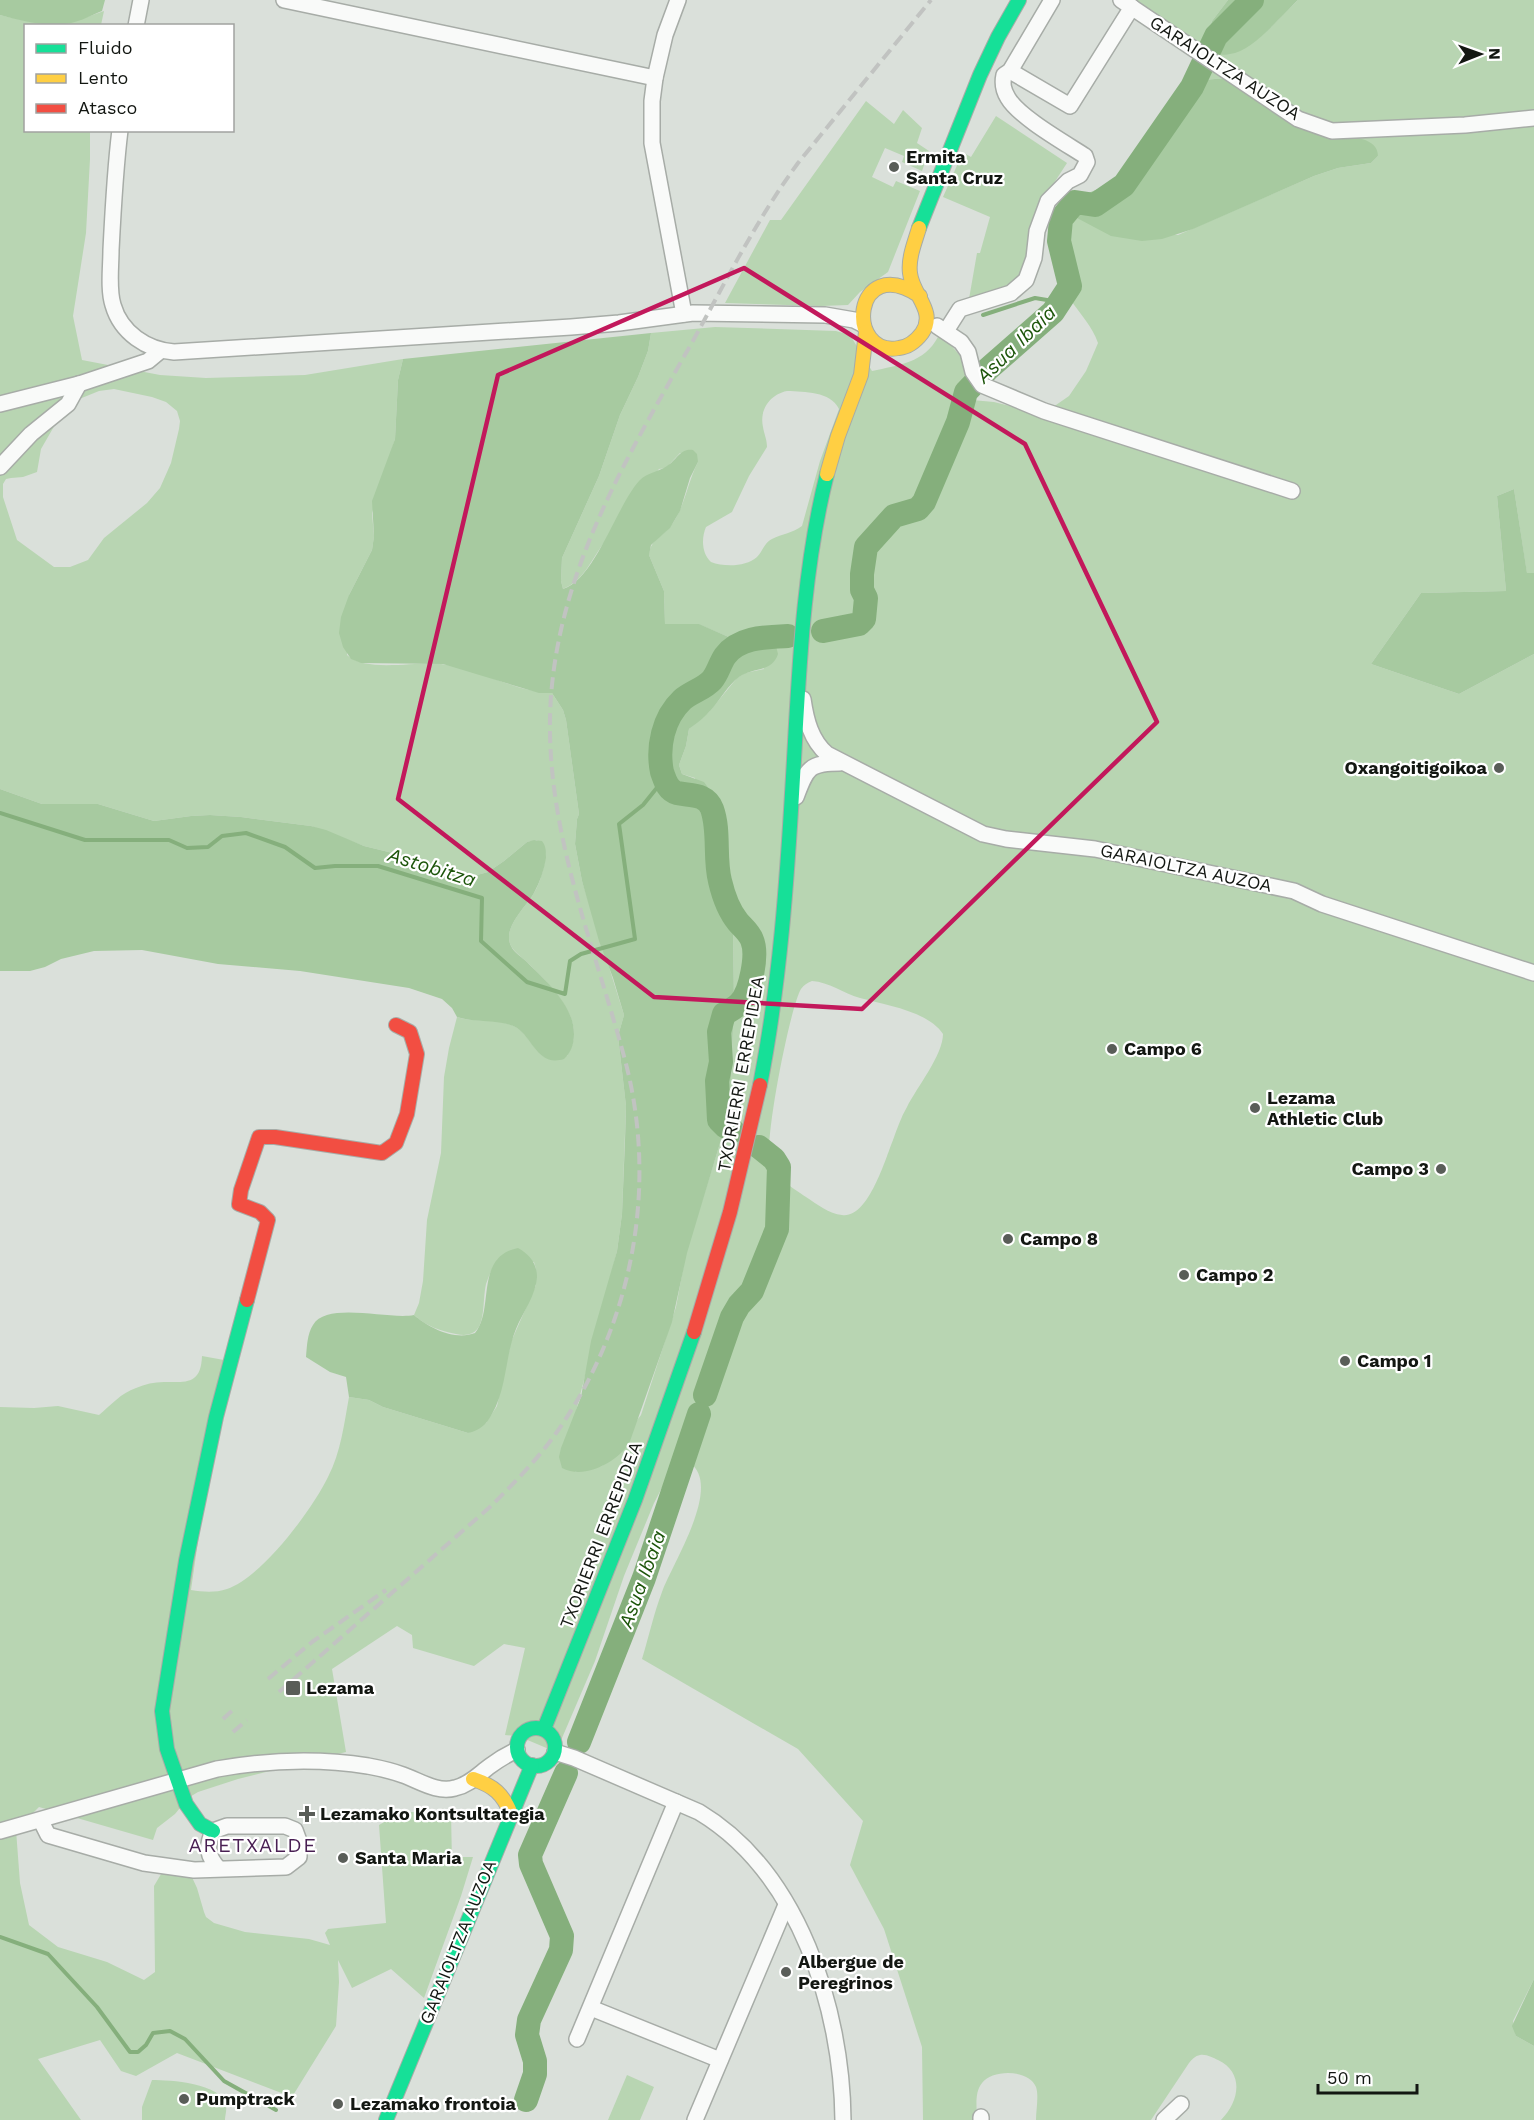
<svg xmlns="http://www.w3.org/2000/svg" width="1534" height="2120" font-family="'Work Sans',sans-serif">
	<rect width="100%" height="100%" fill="#dae0da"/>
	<g fill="#b8d5b2" fill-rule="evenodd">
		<polygon points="1130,0 1228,0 1212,21 1201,53"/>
		<path d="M 1298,0 L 1534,0 L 1534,573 L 1527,574 L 1514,489 L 1497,496 L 1506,591 L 1421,593 L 1371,664 L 1459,694 L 1534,654 L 1534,1979 L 1513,2021 L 1516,2036 L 1534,2046 L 1534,2120 L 1221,2120 C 1239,2102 1245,2073 1218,2060 C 1213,2058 1207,2054 1200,2055 C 1195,2056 1192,2059 1189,2063 L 1151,2120 L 1036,2120 C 1036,2110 1039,2096 1036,2087 C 1029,2069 992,2069 982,2083 C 974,2093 977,2108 977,2120 L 923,2120 L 922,2047 L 884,1929 L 850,1865 L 863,1821 L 798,1749 L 642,1659 C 649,1636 654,1613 662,1592 C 672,1564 723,1486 690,1463 L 680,1464 L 675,1469 L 665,1482 L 654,1503 L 624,1576 L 595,1661 L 556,1752 L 518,1736 L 505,1735 L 525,1648 L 504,1644 L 474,1666 L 413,1648 L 412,1635 L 397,1626 L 332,1669 L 346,1752 L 238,1779 L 198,1792 L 188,1798 L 175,1814 L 157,1828 L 153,1840 L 39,1807 L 16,1830 L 20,1883 L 29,1925 L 58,1947 L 107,1962 L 144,1980 L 155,1972 L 154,1886 L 167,1864 L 190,1873 L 197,1888 L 204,1912 L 206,1917 L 214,1923 L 245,1932 L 309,1939 L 330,1945 L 325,1933 L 328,1929 L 386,1923 L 379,1825 L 402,1812 L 451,1812 L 452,1863 L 461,1863 L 461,1857 L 473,1857 L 461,1896 L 424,1998 L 391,1969 L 352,1988 L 338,1960 L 339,1982 L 336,2026 L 292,2097 L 177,2053 L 136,2076 L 121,2071 L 100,2040 L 38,2059 L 81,2120 L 0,2120 L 0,1407 L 34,1408 L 58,1406 L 99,1415 C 111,1405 121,1393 136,1388 C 145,1384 154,1382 164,1382 C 186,1382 201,1385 202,1356 L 224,1360 L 191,1590 C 203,1592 215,1593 227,1589 C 262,1577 312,1510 328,1477 C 341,1452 344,1424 349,1397 L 369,1400 L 383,1407 L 468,1433 L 486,1423 L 497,1406 L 511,1342 L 536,1285 L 536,1269 L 534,1262 L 498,1259 C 493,1267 489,1275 486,1284 C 481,1306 489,1341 456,1334 C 440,1331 426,1326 414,1315 L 419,1303 L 423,1281 L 427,1220 L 441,1153 L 444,1077 L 449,1048 L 457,1017 C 475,1023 497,1018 514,1026 C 526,1032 533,1049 544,1057 L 567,1056 C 590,1021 550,985 527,962 C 522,957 515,953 511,946 C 502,928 526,907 534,893 C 541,881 544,868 546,854 L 537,840 L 527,842 L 504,861 L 488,872 L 477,875 L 466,875 L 405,856 L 364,846 L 311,826 L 241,817 L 210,815 L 191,816 L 154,821 L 98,804 L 42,804 L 0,789 L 0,15 C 48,26 58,28 104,11 L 101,25 L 26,26 L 26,130 L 90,131 L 90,159 L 86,233 L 73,316 L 82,360 L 160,375 L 206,378 L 305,375 L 403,359 L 398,380 L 395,439 L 372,513 L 374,536 L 372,550 L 349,595 L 347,655 C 366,673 415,661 441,664 C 479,668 513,692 552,693 L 563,710 L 566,720 L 579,814 L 577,819 L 575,844 L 582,881 L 624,1015 L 618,1036 L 626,1106 L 622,1214 L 617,1251 L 575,1415 L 575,1472 L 602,1466 L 641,1415 L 676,1307 L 686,1253 L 720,1143 L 730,1100 L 734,1005 L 733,929 L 727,875 L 722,852 L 698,808 L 695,778 L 682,774 L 679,765 L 686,746 L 689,729 L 709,712 L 737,678 L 745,673 L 764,669 L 743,640 L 731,638 L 698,624 L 665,625 L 664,591 L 649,555 C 650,540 662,537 670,527 C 685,508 687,483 698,462 L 680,453 L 666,468 L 659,469 C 641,494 622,519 603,544 C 591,561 583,581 563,589 L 561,581 L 562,558 L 599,476 L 620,415 L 638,377 L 648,351 L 651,333 L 715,327 L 836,331 L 850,335 L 872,371 C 899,365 924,363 938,337 L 950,344 L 962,358 L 968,385 L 961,399 L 994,402 L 1026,410 L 1056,405 L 1069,396 L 1086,371 L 1098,343 C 1092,326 1080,314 1070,299 C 1051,271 1056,237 1070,209 L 1077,218 L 1178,235 L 1314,176 L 1338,168 L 1371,163 L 1378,156 L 1361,139 L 1337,133 L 1227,78 L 1191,81 L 1204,53 C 1247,62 1269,27 1298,0 ZM 114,389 L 152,397 L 166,402 L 177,411 L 180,421 L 179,429 L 171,463 L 160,488 L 147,503 L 104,538 L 88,560 L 70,567 L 54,567 L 17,540 L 3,497 L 3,484 L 6,479 L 11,478 L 23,477 L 37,472 L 41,449 L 67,404 L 99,391 ZM 787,391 C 805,392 830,391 839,409 L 820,461 L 802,526 C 793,533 782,534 772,539 C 764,543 763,551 757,557 C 746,567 724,567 711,562 C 702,554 701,539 706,527 L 732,512 L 749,476 L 767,447 C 767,439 764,434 763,427 C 759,409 771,394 787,391 ZM 812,981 C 829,982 843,993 860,998 C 885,1005 928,1011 943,1034 C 943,1055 917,1087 907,1107 C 901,1117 897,1129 893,1140 C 885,1160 868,1219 842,1215 C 829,1214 817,1204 806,1197 C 794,1189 775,1177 770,1163 C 763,1145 790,1007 801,989 C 804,985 807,983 812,981 Z"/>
		<polygon points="866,101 894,124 903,110 922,128 917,143 929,151 922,171 902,162 904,156 885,148 872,177 893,187 896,181 920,191 888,272 860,292 848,305 821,306 725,303 770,220 781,220"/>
		<polygon points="996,116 1067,163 1041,203 1027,268 1014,284 992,296 969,299 977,253 980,253 990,217 943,197 959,161 964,153 971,157"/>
		<polygon points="627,2075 654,2087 640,2120 608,2120"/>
		<path d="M 152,2080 C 170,2080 221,2083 226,2105 C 227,2110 225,2116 225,2120 L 142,2120 L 142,2107 Z"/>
	</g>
	<g fill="#a7caa0">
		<path d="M 0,0 L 105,0 L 102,11 C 92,15 81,21 71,23 C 47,28 23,21 0,15 Z"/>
		<path d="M 1228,0 L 1298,0 C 1281,16 1253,51 1230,54 C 1221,56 1211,54 1201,53 L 1212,21 Z"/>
		<path d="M 1227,78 C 1237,79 1250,80 1259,84 C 1288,96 1308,122 1337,133 C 1351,138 1378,137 1378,156 L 1371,163 L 1338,168 L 1314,176 L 1193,229 L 1162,239 L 1142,241 L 1111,236 L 1077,218 L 1070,209 L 1086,194 L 1098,189 L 1118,184 L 1141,166 L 1191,81 Z"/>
		<path d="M 651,333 L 648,351 L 638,377 L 620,415 L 599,476 L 562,558 L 561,581 L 563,589 C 595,579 616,507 639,481 C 647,472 659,472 667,466 C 677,460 680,448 693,450 L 697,454 L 698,462 L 690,478 L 680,511 L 670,528 L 651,545 L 649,555 L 664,591 L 665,624 L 699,624 L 731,638 L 769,641 L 776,646 L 778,654 C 772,673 752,667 739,677 C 728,685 720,700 711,710 C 705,717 697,723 689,729 L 686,746 L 679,765 L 682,774 L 704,782 L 712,793 L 706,804 L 698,808 L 722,852 L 727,875 L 733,929 L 734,1005 L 730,1100 L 720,1143 L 687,1253 L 672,1322 L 629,1444 C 616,1462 585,1480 562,1468 L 559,1457 L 561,1448 L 581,1397 L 591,1341 L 617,1251 L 622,1214 L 625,1140 L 626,1106 L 618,1036 L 624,1015 L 613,978 L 599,941 L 582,881 L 575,844 L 577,819 L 579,814 L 566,720 L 563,710 L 552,693 L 539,693 L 443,664 L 361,663 L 351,659 L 343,647 L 339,633 L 341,617 L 349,595 L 372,550 L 374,536 L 372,501 L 395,439 L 398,380 L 403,359 Z"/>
		<polygon points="1514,489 1527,573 1534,573 1534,654 1459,694 1371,664 1421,593 1506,591 1497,496"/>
		<path d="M 0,789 L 42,804 L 98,804 L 154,821 L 191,816 L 210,815 L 241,817 L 311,826 L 326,830 L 364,846 L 405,856 L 466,875 L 477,875 L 488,872 L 504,861 L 527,842 L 534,840 L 542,841 C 546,846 546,851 546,858 C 544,870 540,882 534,893 C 526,907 502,928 511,946 C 514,953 522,957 527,962 C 546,981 574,1005 574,1034 C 574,1044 571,1053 564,1059 C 538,1067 533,1039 517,1028 C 503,1019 474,1023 457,1017 L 452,1008 L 442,999 L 409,988 L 300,971 L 218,964 L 142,950 L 94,951 L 61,959 L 45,967 L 30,971 L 0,971 Z"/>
		<path d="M 518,1248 C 529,1254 537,1263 537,1277 C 536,1295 523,1312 516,1329 C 505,1356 507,1388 492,1414 C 487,1424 479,1431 468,1433 L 383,1407 L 369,1400 L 349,1397 L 346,1377 L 330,1372 L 306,1357 C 307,1347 307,1334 313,1325 C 327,1301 389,1320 414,1315 C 429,1328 455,1341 475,1333 C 495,1309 474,1257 518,1248 Z"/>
		<polygon points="1534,1979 1534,2046 1516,2036 1512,2026"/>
	</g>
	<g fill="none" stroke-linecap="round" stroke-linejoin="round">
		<g stroke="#85af7c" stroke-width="4">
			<polyline points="983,315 1035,298 1059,302"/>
			<polyline points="0,813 85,840 169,840 187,848 208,847 222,836 246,833 285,847 315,868 335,866 378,866 482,898 481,941 527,982 565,994 570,961 581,954 635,939 619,824 643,805 664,779"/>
			<polyline points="0,1937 48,1954 97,2007 130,2052 138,2052 146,2045 153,2033 170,2031 185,2039 224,2081 276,2110"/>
		</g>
		<g stroke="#85af7c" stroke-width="24">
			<polyline points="823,631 859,624 864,619 866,598 862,590 862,574 866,547 894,516 918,509 924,502 958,422 966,392 988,369 1053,312 1070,286 1059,241 1061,219 1075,202 1095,205 1124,185 1192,87 1216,36 1252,0"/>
			<path d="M 733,1131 L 725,1126 L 719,1120 L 717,1081 L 721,1062 L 719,1032 L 724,1014 C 729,1011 735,1008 739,1004 C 751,993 758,954 752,940 C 749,932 743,928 738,922 C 729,911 723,894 720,881 C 714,858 720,831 712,809 C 706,793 690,796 677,793 C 667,790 665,780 662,772 C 657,747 663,718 682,700 C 691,692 704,689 712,680 C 718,673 720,663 725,656 C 739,637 766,637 788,636"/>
			<polyline points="705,1395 732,1317 739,1305 752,1291 777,1229 779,1167 774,1159 759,1147"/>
			<polyline points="579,1742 644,1578 699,1414"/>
			<polyline points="526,2100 535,2074 535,2061 527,2035 529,2020 561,1950 562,1936 531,1864 530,1855 566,1773"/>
		</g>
		<g stroke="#a7aca7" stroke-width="18">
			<g id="street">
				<polyline points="284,0 655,78"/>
				<polyline points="678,0 665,35 655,78 652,101 652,143 684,314"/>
				<polyline points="1121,0 1298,119 1332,131 1465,125 1534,118"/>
				<polyline points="136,26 141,0"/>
				<polyline points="1010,71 1070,106 1132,7"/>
				<path d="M 120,130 C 115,170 113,210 111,250 C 111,267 108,289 113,305 C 121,333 147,350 174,352 L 571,327 L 619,323 L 693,313 L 825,315 L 854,320 L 862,324"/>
				<polyline points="937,326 961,342 968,352 973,372 982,385 1044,411 1292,491"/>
				<path d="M 946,331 L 960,309 L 1011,293 L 1026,280 L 1034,258 L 1037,231 L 1048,201 L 1068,181 L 1080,175 L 1087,162 L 1085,156 C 1065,143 1019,117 1008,98 C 1003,90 1002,84 1004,75 L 1010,71 L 1052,0"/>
				<polyline points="0,404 79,384 148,361 160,351"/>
				<polyline points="0,467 31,434 68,404 79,384"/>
				<path d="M 803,699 C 806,720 811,740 827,754 L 983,834 L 1006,839 L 1095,849 L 1294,891 L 1322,904 L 1534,973"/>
				<path d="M 796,797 C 807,768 809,763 840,763"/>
				<path d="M 555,1752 L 574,1758 L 699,1812 C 799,1872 842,2009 843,2120"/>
				<path d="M 41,1821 L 48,1835 L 144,1863 L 194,1870 L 286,1867 L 299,1857 L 299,1841 L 295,1830 L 285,1826 L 227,1826 L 213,1831 C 206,1847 207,1856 219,1869"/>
				<path d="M 0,1831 L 217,1769 C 268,1760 317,1758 368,1766 C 379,1768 392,1771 403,1775 C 420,1781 437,1793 455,1788 C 469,1785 479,1774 490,1766 C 498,1760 508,1754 517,1750"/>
				<polyline points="591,2008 720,2060"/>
				<polyline points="577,2039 676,1802"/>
				<polyline points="695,2120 786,1905"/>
				<polyline points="981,2120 981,2117"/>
				<polyline points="1164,2120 1181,2104"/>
			</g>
		</g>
		<g stroke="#a7aca7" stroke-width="16">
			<g id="fast">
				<polyline points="919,228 980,75 998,37 1019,0"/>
				<path d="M 760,1085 C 780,983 787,881 793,777 C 799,676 802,573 827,474"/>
				<circle cx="536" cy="1747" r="19"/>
				<polyline points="544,1729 635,1500 694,1332"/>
				<polyline points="213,1831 200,1824 186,1804 167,1749 162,1711 186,1561 216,1417 247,1300"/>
				<polyline points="386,2120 532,1765"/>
			</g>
		</g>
		<g stroke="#a7aca7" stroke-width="16">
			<g id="slow">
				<path d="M 919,228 C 915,242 908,258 910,273 C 912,295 937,311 922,333 C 916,341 908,347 899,348 C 845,358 852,251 920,296"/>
				<polyline points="827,474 838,436 861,375 866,332"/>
				<path d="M 473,1779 C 494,1786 503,1794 511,1814"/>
			</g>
		</g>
		<g stroke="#a7aca7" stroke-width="16">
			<g id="jam">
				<polyline points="247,1300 268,1220 260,1212 239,1204 241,1190 259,1137 275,1137 382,1153 396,1143 407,1114 417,1054 410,1032 396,1025"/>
				<polyline points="694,1332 730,1212 760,1085"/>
			</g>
		</g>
		<use href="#street" stroke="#f9faf9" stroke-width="15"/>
		<use href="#fast" stroke="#16e098" stroke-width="14"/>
		<use href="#slow" stroke="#ffcf43" stroke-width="14"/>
		<use href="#jam" stroke="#f24e42" stroke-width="14"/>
		<g stroke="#c1c3c1" stroke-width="4" stroke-dasharray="12 6" stroke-linecap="butt">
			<polyline points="268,1679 312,1642 386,1590"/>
			<path d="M 279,1692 L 491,1506 C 513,1484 536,1461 554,1436 C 632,1328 659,1188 625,1060 C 593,940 542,823 551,696 C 561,564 630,452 694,339 C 727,279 757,219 798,163 L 931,0"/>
			<polyline points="223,1719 236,1707"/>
			<polyline points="233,1732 247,1720"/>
		</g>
	</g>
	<path fill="none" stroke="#c2185b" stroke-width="4.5" stroke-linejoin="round" d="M 744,268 L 1025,444 L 1157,722 L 862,1009 L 654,997 L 398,799 L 498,375 Z"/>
	<g fill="#595d58" stroke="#fff" stroke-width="2">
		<circle cx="894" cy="167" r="6"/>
		<circle cx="1499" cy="768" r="6"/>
		<circle cx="1112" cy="1049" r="6"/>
		<circle cx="1255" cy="1108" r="6"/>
		<circle cx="1441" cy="1169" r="6"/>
		<circle cx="1008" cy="1239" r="6"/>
		<circle cx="1184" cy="1275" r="6"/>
		<circle cx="1345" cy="1361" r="6"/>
		<rect x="285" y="1680" width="16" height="16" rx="3"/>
		<path d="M304 1805h6v6h6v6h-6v6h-6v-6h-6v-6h6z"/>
		<circle cx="343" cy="1858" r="6"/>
		<circle cx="786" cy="1972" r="6"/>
		<circle cx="184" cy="2099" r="6"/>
		<circle cx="338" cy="2104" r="6"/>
	</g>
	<g text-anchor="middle" stroke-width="4.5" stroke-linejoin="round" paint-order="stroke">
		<g font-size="18" fill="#131712" stroke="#fff">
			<text transform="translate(1225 68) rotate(33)" y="6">GARAIOLTZA AUZOA</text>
			<text transform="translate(1186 868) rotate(12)" y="6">GARAIOLTZA AUZOA</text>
			<text transform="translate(741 1074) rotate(-80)" y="6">TXORIERRI ERREPIDEA</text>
			<text transform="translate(601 1535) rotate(-69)" y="6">TXORIERRI ERREPIDEA</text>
			<text transform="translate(458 1942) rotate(-68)" y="6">GARAIOLTZA AUZOA</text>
		</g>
		<g font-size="18" font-weight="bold" fill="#131712" stroke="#fff" text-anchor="start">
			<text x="906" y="163">Ermita<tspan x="906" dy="21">Santa Cruz</tspan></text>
			<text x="1487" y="774" text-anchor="end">Oxangoitigoikoa</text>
			<text x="1124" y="1055">Campo 6</text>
			<text x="1267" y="1104">Lezama<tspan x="1267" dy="21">Athletic Club</tspan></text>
			<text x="1429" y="1175" text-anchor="end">Campo 3</text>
			<text x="1020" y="1245">Campo 8</text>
			<text x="1196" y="1281">Campo 2</text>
			<text x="1357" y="1367">Campo 1</text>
			<text x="306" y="1694">Lezama</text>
			<text x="320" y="1820">Lezamako Kontsultategia</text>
			<text x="355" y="1864">Santa Maria</text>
			<text x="798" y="1968">Albergue de<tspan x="798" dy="21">Peregrinos</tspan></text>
			<text x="196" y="2105">Pumptrack</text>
			<text x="350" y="2110">Lezamako frontoia</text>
		</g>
		<g font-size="20" font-style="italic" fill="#1c550a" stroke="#fff">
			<text transform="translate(1016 344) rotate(-44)" y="7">Asua Ibaia</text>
			<text transform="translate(432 867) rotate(17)" y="7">Astobitza</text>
			<text transform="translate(642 1579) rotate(-70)" y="7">Asua Ibaia</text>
		</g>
		<g font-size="20" letter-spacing="1.5" fill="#491f53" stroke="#fff">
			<text x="253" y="1852">ARETXALDE</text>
		</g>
	</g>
	<rect x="24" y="24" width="210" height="108" fill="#ffffff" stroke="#a1a2a0" stroke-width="1.5"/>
	<rect x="36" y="44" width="30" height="9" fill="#16e098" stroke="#a1a2a0" stroke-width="1.5"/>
	<text x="78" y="54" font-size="18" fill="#131712">Fluido</text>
	<rect x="36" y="74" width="30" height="9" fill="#ffcf43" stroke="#a1a2a0" stroke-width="1.5"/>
	<text x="78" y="84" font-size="18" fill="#131712">Lento</text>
	<rect x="36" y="104" width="30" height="9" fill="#f24e42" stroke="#a1a2a0" stroke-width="1.5"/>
	<text x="78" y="114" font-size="18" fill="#131712">Atasco</text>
	<g transform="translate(1480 54) rotate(89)" stroke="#ffffff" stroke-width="4.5" paint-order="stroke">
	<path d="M0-4.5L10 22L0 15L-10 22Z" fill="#131712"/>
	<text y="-9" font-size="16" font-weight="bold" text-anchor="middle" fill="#131712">N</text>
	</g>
	<path d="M1318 2084v9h99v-9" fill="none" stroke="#131712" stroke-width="3"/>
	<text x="1327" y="2084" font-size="18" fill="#131712" stroke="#ffffff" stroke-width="4.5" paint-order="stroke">50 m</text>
</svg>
